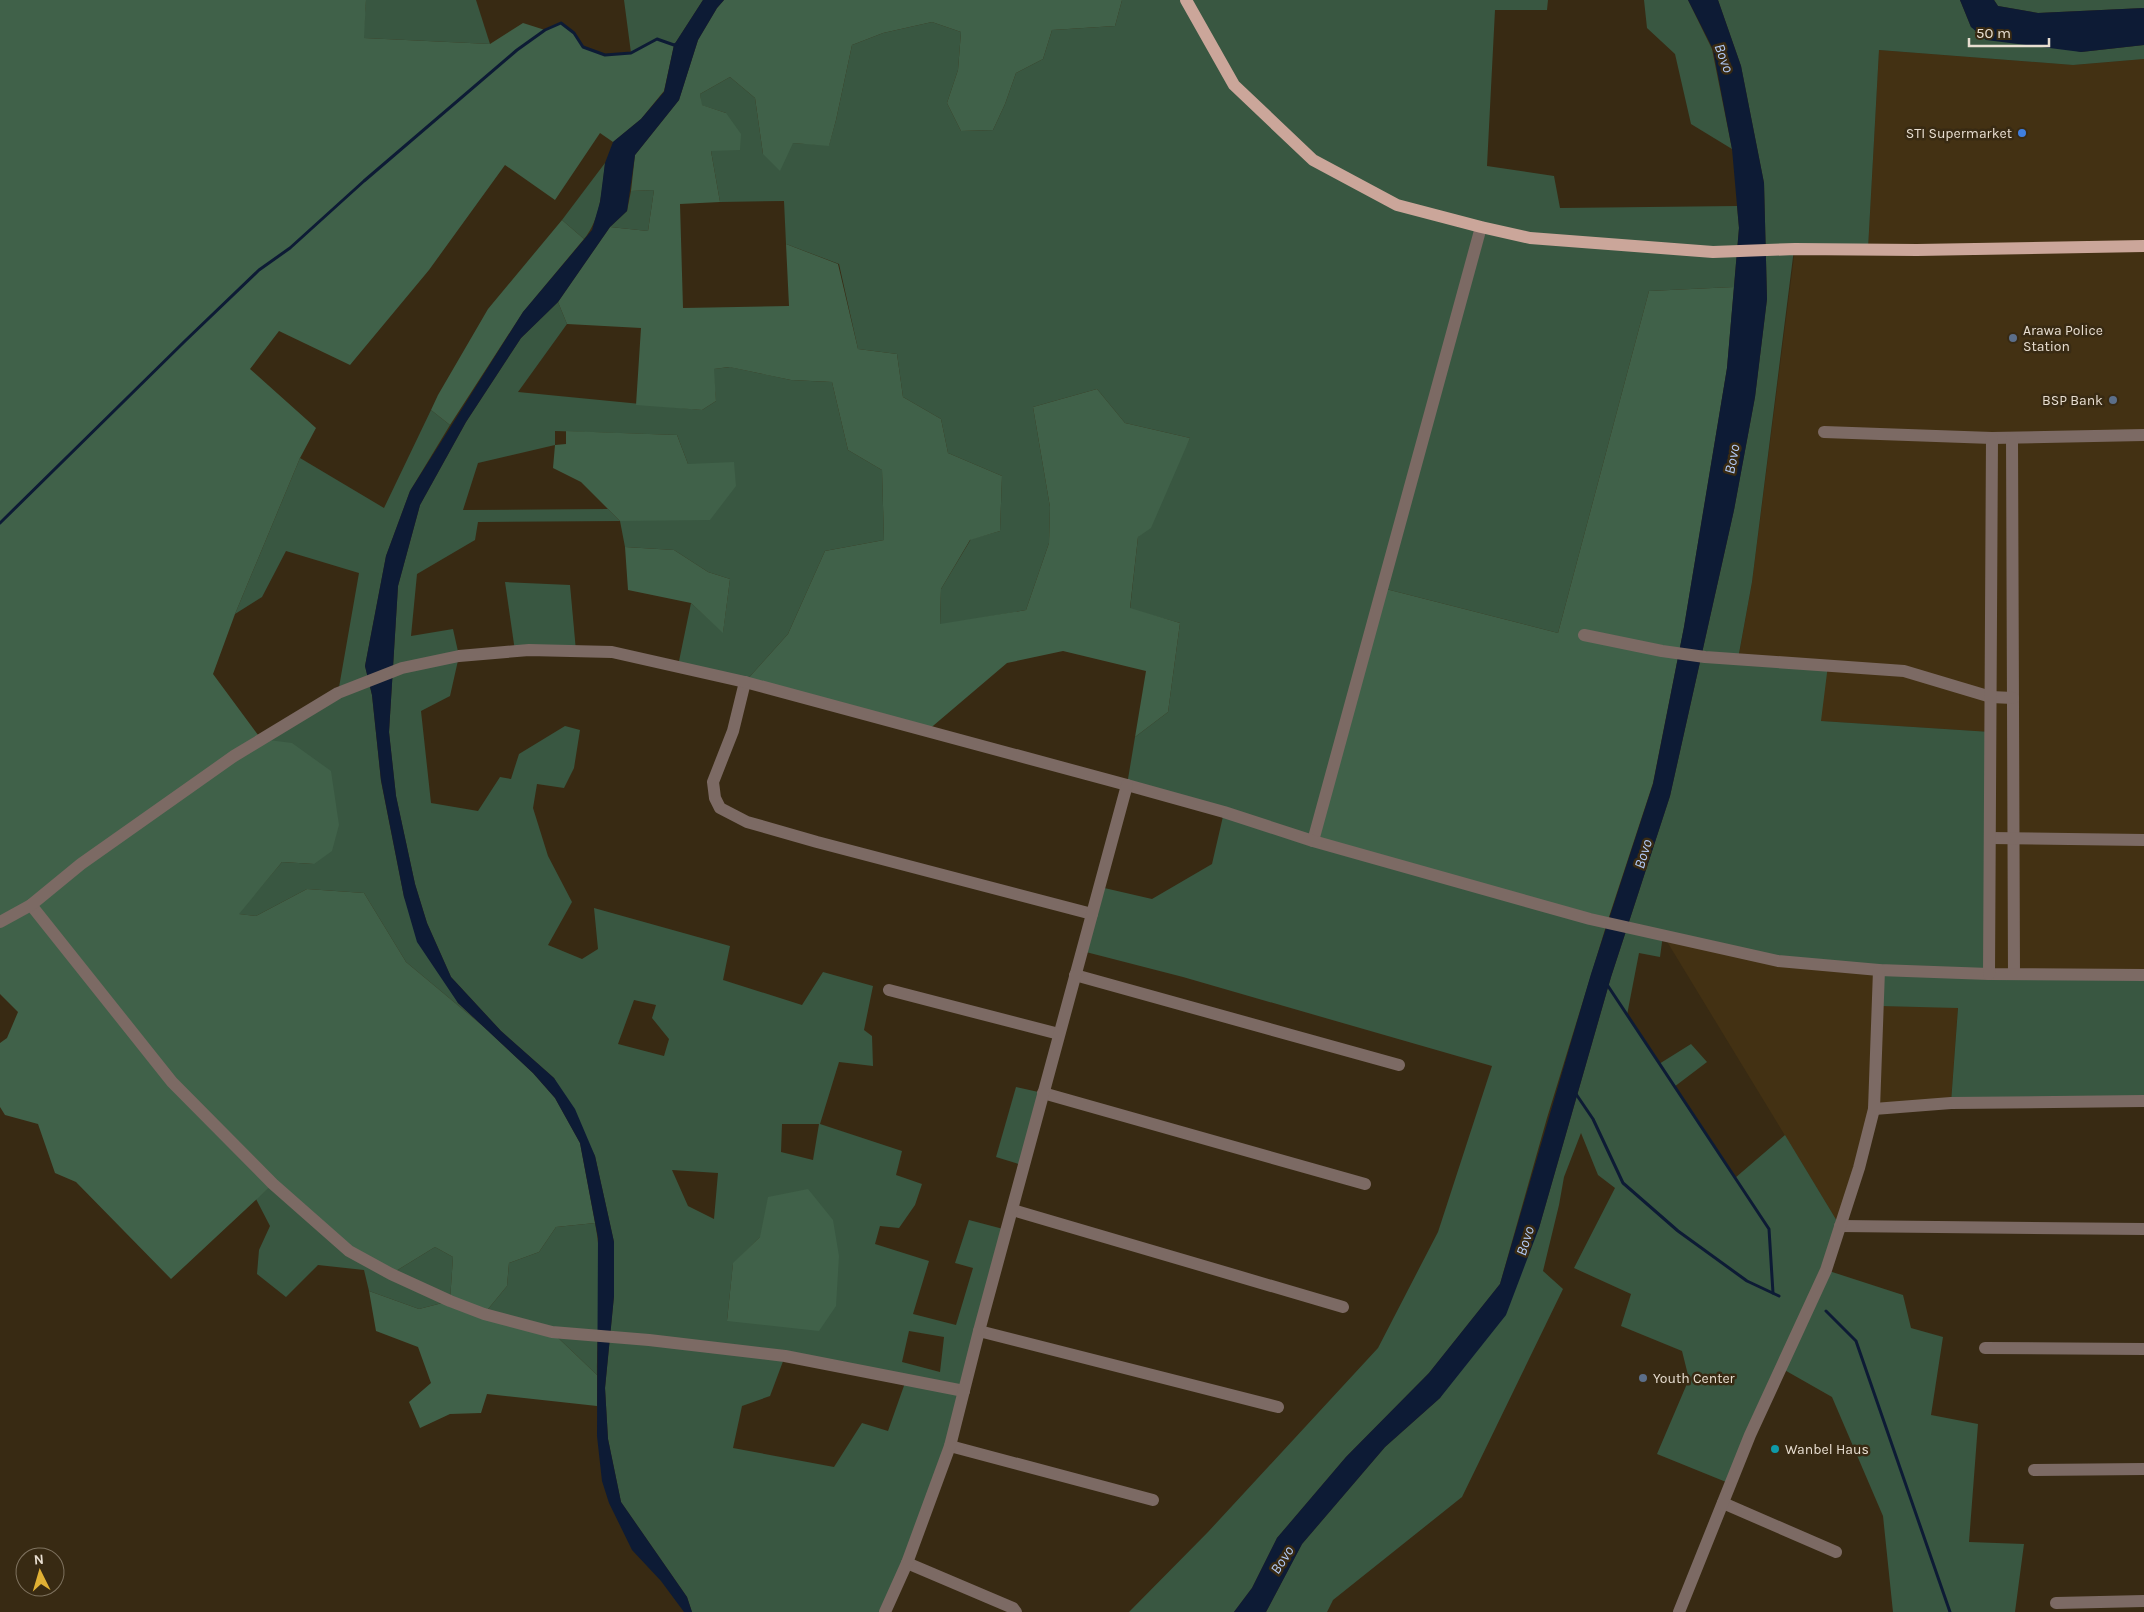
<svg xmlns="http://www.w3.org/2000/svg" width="2144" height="1612" font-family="Karla,sans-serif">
	<rect width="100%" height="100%" fill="#382a13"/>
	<g fill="#433113">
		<polygon points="1879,50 2073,65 2144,59 2144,975 1989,974 1991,732 1820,721 1738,660 1752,582 1795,249 1868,249"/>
		<polygon points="1663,935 1879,970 1879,1006 1958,1007 1951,1103 1874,1109 1840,1226"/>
	</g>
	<g fill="#395741" fill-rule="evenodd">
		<polygon points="366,0 476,0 490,44 363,38"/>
		<polygon points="624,0 703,0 674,45 657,39 631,53"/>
		<polygon points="1122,0 1548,0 1547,10 1495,10 1487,166 1554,176 1560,208 1737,206 1739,228 1734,287 1649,291 1558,633 1382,588 1607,923 1547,1118 1500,1284 1429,1373 1346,1457 1277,1538 1252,1588 1234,1612 1129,1612 1208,1532 1378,1348 1438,1232 1492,1066 1183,977 1082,951 1100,887 1152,899 1212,864 1224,812 1127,785 1135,737 1168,712 1180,623 1130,609 1138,537 1190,438 1125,423 1097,389 1033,407 1050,507 1049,543 1026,610 940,625 941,589 971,539 1000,531 1002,476 948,453 941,419 903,397 897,354 858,349 839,264 786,244 784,201 720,202 711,151 726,113 701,105 700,94 730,77 755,98 763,154 793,143 829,145 836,120 852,45 883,33 932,22 961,32 958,70 947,103 961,131 993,130 1005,104 1016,73 1043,59 1052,30 1115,26"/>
		<polygon points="1644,0 1688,0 1712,49 1732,149 1691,124 1675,54 1647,28"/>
		<polygon points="1718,0 1960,0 1971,27 2081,52 2144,45 2144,59 2073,65 1879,50 1868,249 1794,249 1752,582 1738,659 1828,665 1821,721 1991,732 1989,974 2144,975 2144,1101 1951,1103 1958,1008 1879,1006 1879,971 1778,961 1663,935 1660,957 1639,953 1627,1015 1659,1064 1691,1044 1707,1062 1674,1087 1735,1178 1785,1135 1840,1226 1826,1270 1903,1295 1911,1328 1943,1337 1931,1415 1978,1424 1969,1542 2024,1544 2015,1612 1893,1612 1883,1516 1832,1397 1781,1368 1731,1484 1657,1454 1689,1379 1682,1351 1621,1326 1631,1294 1574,1268 1615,1188 1598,1175 1581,1133 1564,1177 1559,1205 1543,1271 1563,1289 1462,1497 1333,1600 1327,1612 1266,1612 1302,1544 1385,1447 1440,1398 1539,1228 1611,977 1670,796 1734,510 1755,397 1767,299 1764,183 1741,66"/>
		<polygon points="1994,0 2144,0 2144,8 2038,13 1998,6"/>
		<path d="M 605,163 C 602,189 601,219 584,239 L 562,220 Z"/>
		<polygon points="654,190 648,231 610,227 627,211 631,191"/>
		<path d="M 558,302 L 567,324 L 518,392 L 702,410 L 716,401 L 713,369 L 730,367 L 791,380 L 832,382 L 848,450 L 882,470 L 884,540 L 825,551 L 788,634 L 745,682 L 678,666 L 691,603 L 723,632 L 730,579 L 708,572 L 674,550 L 625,547 L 620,521 L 478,522 L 475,540 L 417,574 L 411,636 L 453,629 L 459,656 L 450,696 L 421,711 L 431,803 L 478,811 L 500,777 L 511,779 L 519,754 L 565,726 L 580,730 L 574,768 L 564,788 L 537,784 L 533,808 L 548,856 L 572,902 L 548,945 L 582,959 L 598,949 L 594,908 L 730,946 L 723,980 L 802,1005 L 823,972 L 873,986 L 864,1030 L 872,1036 L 873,1066 L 839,1062 L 820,1124 L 902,1151 L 896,1175 L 922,1184 L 915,1205 L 899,1228 L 880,1226 L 875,1244 L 929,1261 L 913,1314 L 956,1325 L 973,1268 L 955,1263 L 969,1220 L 1007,1230 L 950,1446 L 885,1612 L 692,1612 L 687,1597 L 621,1502 L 608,1439 L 605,1388 L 614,1296 L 614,1242 L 595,1156 L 554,1078 L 501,1031 L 451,977 L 427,923 L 415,884 L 396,796 L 389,732 L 398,586 L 420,505 L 466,422 L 521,338 ZM 555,431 L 677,435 L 688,464 L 620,521 L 608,509 L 463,510 L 478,463 L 555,445 ZM 634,1000 L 656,1005 L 652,1018 L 669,1039 L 664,1056 L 618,1044 ZM 782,1124 L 819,1124 L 813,1160 L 781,1152 ZM 672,1170 L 718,1173 L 714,1219 L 688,1206 ZM 760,1237 L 727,1321 L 733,1264 ZM 909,1331 L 944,1337 L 940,1372 L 902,1362 ZM 785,1356 L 906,1380 L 888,1431 L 862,1423 L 834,1467 L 733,1448 L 742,1406 L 770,1396 Z"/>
		<polygon points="431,410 450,425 410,491 386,556 365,666 372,695 381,781 404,897 458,1003 484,1027 406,962 364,893 307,889 256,916 238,914 282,862 314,864 261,739 338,693 359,573 286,551 262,597 235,614 300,458 384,508"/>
		<polygon points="505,582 570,585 576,651 515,651"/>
		<polygon points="1016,1087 1043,1093 1025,1166 996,1157"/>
		<polygon points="273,1184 391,1274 435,1247 453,1257 450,1301 419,1309 369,1291 364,1270 318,1265 286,1297 257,1274 259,1250 270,1226 256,1199"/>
		<path d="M 595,1223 C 605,1272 596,1325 597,1375 L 552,1332 L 484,1314 L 507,1286 L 509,1263 L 539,1252 L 556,1227 Z"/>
	</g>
	<g fill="#406149">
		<polygon points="0,0 366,0 364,38 490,44 523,23 545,30 561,23 574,33 583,47 604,55 631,53 657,39 674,45 664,91 641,119 613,142 600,133 555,200 505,165 429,270 350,365 279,331 250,369 316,428 300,458 235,614 213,674 261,739 292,743 331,771 339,825 332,851 314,864 282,862 239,914 256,916 307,889 364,893 406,962 484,1027 533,1073 555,1098 580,1143 595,1223 556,1227 539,1252 509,1263 507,1286 484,1314 552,1332 597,1375 597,1406 487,1394 481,1413 450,1414 420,1428 409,1402 431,1383 418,1347 376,1331 369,1291 419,1309 450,1301 453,1257 435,1247 391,1274 349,1251 273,1184 171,1279 76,1182 55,1173 38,1124 5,1115 0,1107 0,1043 7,1038 18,1012 0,994"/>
		<polygon points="724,0 1122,0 1115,26 1052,30 1043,59 1016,73 1005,104 993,130 961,131 947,103 958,70 961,32 932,22 883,33 852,45 836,120 829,146 793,143 780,171 763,154 755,98 730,77 700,94 702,105 726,113 741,134 740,150 711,151 720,202 680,204 683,308 789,306 786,244 838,264 858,349 897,354 903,397 941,419 948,453 1002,476 1000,531 970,540 941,589 940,624 1026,610 1049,543 1050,507 1033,407 1097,389 1125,423 1190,438 1151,528 1138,537 1130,608 1180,623 1168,712 1135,737 1146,671 1063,651 1007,663 927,731 745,682 788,634 825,551 884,540 882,470 848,450 832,382 791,380 729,367 714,369 716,401 702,410 636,405 641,328 567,324 558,302 610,227 648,231 654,190 631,191 635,155 679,100 698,40 717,8"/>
		<polygon points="562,220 584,239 523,312 450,425 431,410 438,395 488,309"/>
		<polygon points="1734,287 1727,368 1684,627 1653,783 1607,923 1313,841 1382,588 1558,633 1649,291"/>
		<polygon points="566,431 677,435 688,464 734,462 736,486 710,520 620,521 581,482 553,468 555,445 566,444"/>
		<polygon points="625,547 674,550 708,572 730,579 723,633 691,603 628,590"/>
		<polygon points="808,1189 833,1220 839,1256 836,1306 819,1331 727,1321 733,1263 760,1237 768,1197"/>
	</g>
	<g fill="#0d1b35">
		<polygon points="703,0 724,0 717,8 698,40 679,100 635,155 627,211 610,227 558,302 521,338 466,422 420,505 398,586 389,732 396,796 415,884 427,923 451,977 501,1031 554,1078 575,1109 595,1156 614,1242 614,1296 605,1388 608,1439 621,1502 687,1597 692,1612 684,1612 661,1581 632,1550 609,1503 602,1481 597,1436 598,1238 580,1143 555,1098 533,1073 458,1003 417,942 404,897 381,780 372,695 365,666 386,556 410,491 523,312 592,230 600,202 605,163 613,142 641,119 664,92 674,45"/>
		<polygon points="1688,0 1718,0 1741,66 1764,183 1767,299 1755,397 1734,510 1670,796 1611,977 1539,1228 1506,1315 1440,1398 1385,1447 1302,1544 1266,1612 1234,1612 1252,1588 1277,1538 1346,1457 1429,1373 1500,1284 1591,974 1653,784 1684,627 1727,368 1739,228 1732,149 1713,49"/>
		<polygon points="1960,0 1994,0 1998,6 2038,13 2144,8 2144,45 2081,52 1986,40 1971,27"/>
	</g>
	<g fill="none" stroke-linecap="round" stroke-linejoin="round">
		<g stroke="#0d1b35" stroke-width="3">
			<polyline points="0,523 185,341 259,270 290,248 364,181 517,50 545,30 561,23 574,33 583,47 605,55 631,53 657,39 674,45 677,44"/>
			<polyline points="1606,983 1769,1229 1773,1293"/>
			<polyline points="1576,1094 1593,1119 1623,1183 1678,1231 1747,1281 1779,1296"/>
			<polyline points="1826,1311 1856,1341 1950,1612"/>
		</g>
		<g stroke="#7c6a64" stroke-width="12">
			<polyline points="1824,432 1992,438 2144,435"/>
			<polyline points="2012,438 2014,974"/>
			<polyline points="1584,635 1662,651 1705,657 1904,671 1991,697 2013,698"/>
			<polyline points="745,682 733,731 713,782 715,798 720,808 747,822 817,842 1092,914"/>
			<polyline points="1990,838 2144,840"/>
			<polyline points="1313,841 1481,227"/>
			<polyline points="31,905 172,1082 273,1184 349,1251 391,1274 450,1301 484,1314 552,1332 649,1340 785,1356 964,1391"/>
			<polyline points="0,922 31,905 81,864 234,756 338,693 402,668 459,656 529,650 612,652 745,682 1127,785 1224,812 1313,841 1590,919 1778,961 1879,970 1989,974 2144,975"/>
			<polyline points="1989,974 1992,438"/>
			<polyline points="1075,975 1399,1065"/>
			<polyline points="889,990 1059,1034"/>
			<polyline points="1043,1093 1365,1184"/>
			<polyline points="1874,1109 1951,1103 2144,1101"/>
			<polyline points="1013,1210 1343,1307"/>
			<polyline points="1840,1226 2144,1229"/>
			<polyline points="979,1331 1278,1407"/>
			<polyline points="1985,1348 2144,1349"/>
			<polyline points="950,1446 1153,1500"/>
			<polyline points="2034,1470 2144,1469"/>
			<polyline points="1723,1503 1836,1552"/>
			<polyline points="907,1563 1013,1608 1016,1612"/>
			<polyline points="2056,1603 2144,1601"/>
			<polyline points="885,1612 907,1563 950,1446 979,1331 1127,785"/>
			<polyline points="1679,1612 1750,1435 1826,1270 1859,1168 1874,1109 1879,970"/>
		</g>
		<polyline stroke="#cba69a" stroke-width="12" points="1186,0 1234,85 1313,160 1397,205 1481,227 1530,238 1713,252 1795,249 1917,250 2144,246"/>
	</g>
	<circle fill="#3f7fe0" stroke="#382a13" stroke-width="2" cx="2022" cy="133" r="5"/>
	<g fill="#5c6f8a" stroke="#382a13" stroke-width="2">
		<circle cx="2013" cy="338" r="5"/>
		<circle cx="2113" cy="400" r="5"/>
		<circle cx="1643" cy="1378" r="5"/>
	</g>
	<circle fill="#0f9aa8" stroke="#382a13" stroke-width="2" cx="1775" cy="1449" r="5"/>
	<g text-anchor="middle" stroke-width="5" stroke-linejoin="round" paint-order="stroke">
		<g font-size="14" fill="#e8ded1" stroke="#382a13" text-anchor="start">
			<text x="2012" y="138" text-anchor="end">STI Supermarket</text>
			<text x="2023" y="335">Arawa Police<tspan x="2023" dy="16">Station</tspan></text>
			<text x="2103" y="405" text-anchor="end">BSP Bank</text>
			<text x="1653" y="1383">Youth Center</text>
			<text x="1785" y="1454">Wanbel Haus</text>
		</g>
		<g font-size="15" font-style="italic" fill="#b1c9f5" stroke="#382a13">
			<text transform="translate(1724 58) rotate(70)" y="5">Bovo</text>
			<text transform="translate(1732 459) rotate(-79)" y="5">Bovo</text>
			<text transform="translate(1643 854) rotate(-73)" y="5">Bovo</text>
			<text transform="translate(1525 1241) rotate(-72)" y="5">Bovo</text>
			<text transform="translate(1282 1560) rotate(-57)" y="5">Bovo</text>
		</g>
	</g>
	<g transform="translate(40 1572) rotate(355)"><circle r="24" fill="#382a13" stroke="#7e725f"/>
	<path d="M0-4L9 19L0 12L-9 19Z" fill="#e0b034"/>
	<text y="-8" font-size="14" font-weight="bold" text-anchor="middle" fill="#e8ded1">N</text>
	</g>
	<path d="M1969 38v8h80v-8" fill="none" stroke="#e8ded1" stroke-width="2.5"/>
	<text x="1976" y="38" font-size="15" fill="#e8ded1" stroke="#382a13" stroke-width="4" paint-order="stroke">50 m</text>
</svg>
